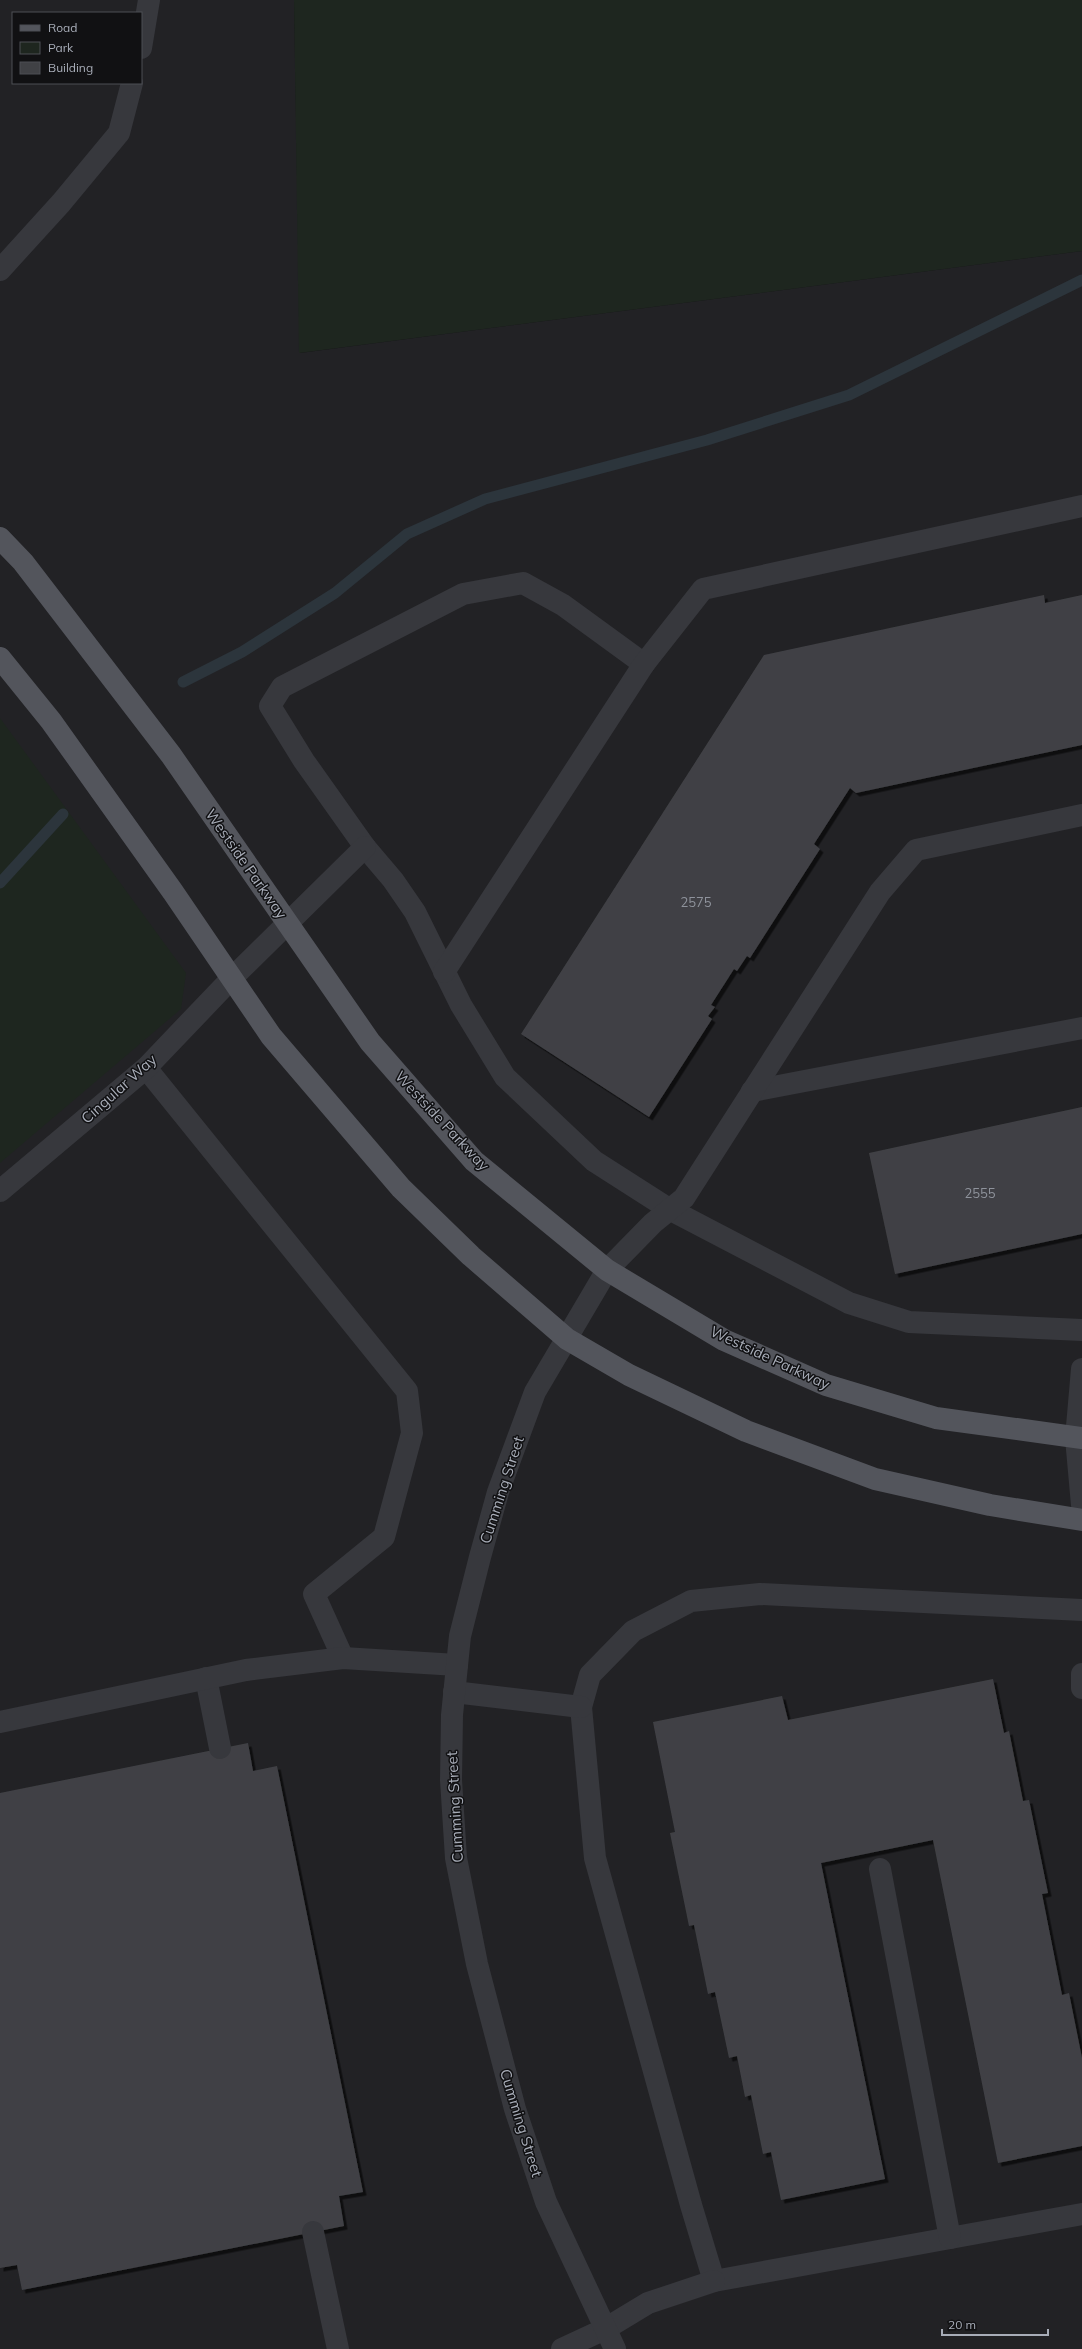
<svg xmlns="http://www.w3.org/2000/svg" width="1082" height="2349" font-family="Mulish,sans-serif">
	<defs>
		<filter id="shadow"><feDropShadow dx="3.5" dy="3.5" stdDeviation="0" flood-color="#0009"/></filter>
	</defs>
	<rect width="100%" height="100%" fill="#161618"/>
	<path fill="#222225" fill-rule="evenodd" d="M 0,0 L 294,0 L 300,353 L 1082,251 L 1082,2349 L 0,2349 ZM 13,13 L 141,13 L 141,83 L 13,83 Z"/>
	<g fill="#1e261f">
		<polygon points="294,0 1082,0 1082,251 299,353"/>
		<polygon points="0,718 186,973 181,1009 0,1163"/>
	</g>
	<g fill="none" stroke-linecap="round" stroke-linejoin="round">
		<g stroke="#2c353c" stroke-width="11">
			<polyline points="183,682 242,652 335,593 407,534 485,499 707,440 849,395 1082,280"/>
			<polyline points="0,883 63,814"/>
		</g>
	</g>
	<g fill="#404145" filter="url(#shadow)">
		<polygon points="1044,595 1045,603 1082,595 1082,745 856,793 850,788 814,844 820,849 750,958 747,956 737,971 734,969 711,1005 715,1007 708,1016 712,1019 649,1117 521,1034 764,655"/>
		<polygon points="1082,1107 1082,1234 895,1274 869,1153"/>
		<polygon points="993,1679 1004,1733 1009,1731 1023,1801 1029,1800 1048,1893 1042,1894 1062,1995 1069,1993 1082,2058 1082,2146 998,2163 933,1840 821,1863 885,2179 781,2200 771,2152 763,2154 751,2095 745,2097 737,2056 729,2058 715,1992 708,1994 694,1925 689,1926 670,1833 675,1832 653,1722 782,1696 788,1720"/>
		<polygon points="248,1743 253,1771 277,1766 363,2192 339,2196 344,2226 22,2290 17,2265 0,2268 0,1793"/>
	</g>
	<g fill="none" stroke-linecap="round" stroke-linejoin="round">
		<g stroke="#37383d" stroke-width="22">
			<polyline points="141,48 149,0"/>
			<polyline points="0,270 61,203 119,133 132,83"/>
			<polyline points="644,664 563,605 523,583 463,594 282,687 270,706 304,761 365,847 393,880 415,912 461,1005 505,1077 594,1161 669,1209 849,1303 909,1322 1082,1330"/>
			<polyline points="444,972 644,664 703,589 1082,506"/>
			<polyline points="146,1068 407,1391 412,1433 384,1537 314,1594 343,1658"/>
			<polyline points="752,1091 1082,1028"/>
			<polyline points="0,1191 146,1068 231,979 365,847"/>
			<polyline points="1082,1369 1076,1438 1082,1505"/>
			<polyline points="1082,1610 760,1594 691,1601 633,1631 590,1675 581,1707 595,1858 691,2205 714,2281 1082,2214"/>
			<polyline points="1082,1674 1082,1688"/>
			<polyline points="206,1678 220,1748"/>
			<polyline points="454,1692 581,1707"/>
			<polyline points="0,1722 246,1670 343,1658 457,1665"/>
			<polyline points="880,1869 950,2238"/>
			<polyline points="313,2232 338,2349"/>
			<polyline points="562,2349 605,2329 648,2303 714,2281"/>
			<polyline points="615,2349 546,2202 515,2109 477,1964 456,1858 451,1780 452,1715 460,1636 480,1557 498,1492 535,1392 607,1270 653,1223 684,1198 880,892 916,850 1082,815"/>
		</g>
		<g stroke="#53555c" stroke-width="22">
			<polyline points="0,538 23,562 171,755 370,1042 474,1161 607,1270 724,1340 826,1385 936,1418 1082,1438"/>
			<polyline points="0,658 51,721 173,892 271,1036 401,1188 471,1256 567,1339 629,1375 746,1431 875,1479 990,1505 1082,1520"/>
		</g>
	</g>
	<g text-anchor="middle" stroke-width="3" stroke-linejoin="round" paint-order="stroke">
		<g font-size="13" fill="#8e929b">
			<text x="696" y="907">2575</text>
			<text x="980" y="1198">2555</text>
		</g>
		<g font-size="15" fill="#a8adb8" stroke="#111113">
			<text transform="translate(246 864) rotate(55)" y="5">Westside Parkway</text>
			<text transform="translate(119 1089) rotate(-42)" y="5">Cingular Way</text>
			<text transform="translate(442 1121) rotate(47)" y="5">Westside Parkway</text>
			<text transform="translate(770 1358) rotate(25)" y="5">Westside Parkway</text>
			<text transform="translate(502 1490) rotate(-72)" y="5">Cumming Street</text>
			<text transform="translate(455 1807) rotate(-93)" y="5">Cumming Street</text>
			<text transform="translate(521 2123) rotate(73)" y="5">Cumming Street</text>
		</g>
	</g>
	<rect x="12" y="12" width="130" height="72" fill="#111113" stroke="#4d4f55"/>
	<rect x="20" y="25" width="20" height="6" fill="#53555c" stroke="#4d4f55"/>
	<text x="48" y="32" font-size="12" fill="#a8adb8">Road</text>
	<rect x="20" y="42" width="20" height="12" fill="#1e261f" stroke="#4d4f55"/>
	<text x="48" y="52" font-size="12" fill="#a8adb8">Park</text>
	<rect x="20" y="62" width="20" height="12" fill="#404145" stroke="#4d4f55"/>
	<text x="48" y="72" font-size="12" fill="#a8adb8">Building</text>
	<path d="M942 2329v6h106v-6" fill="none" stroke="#a8adb8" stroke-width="2"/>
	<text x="948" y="2329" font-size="12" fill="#a8adb8" stroke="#111113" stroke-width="3" paint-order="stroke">20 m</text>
</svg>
